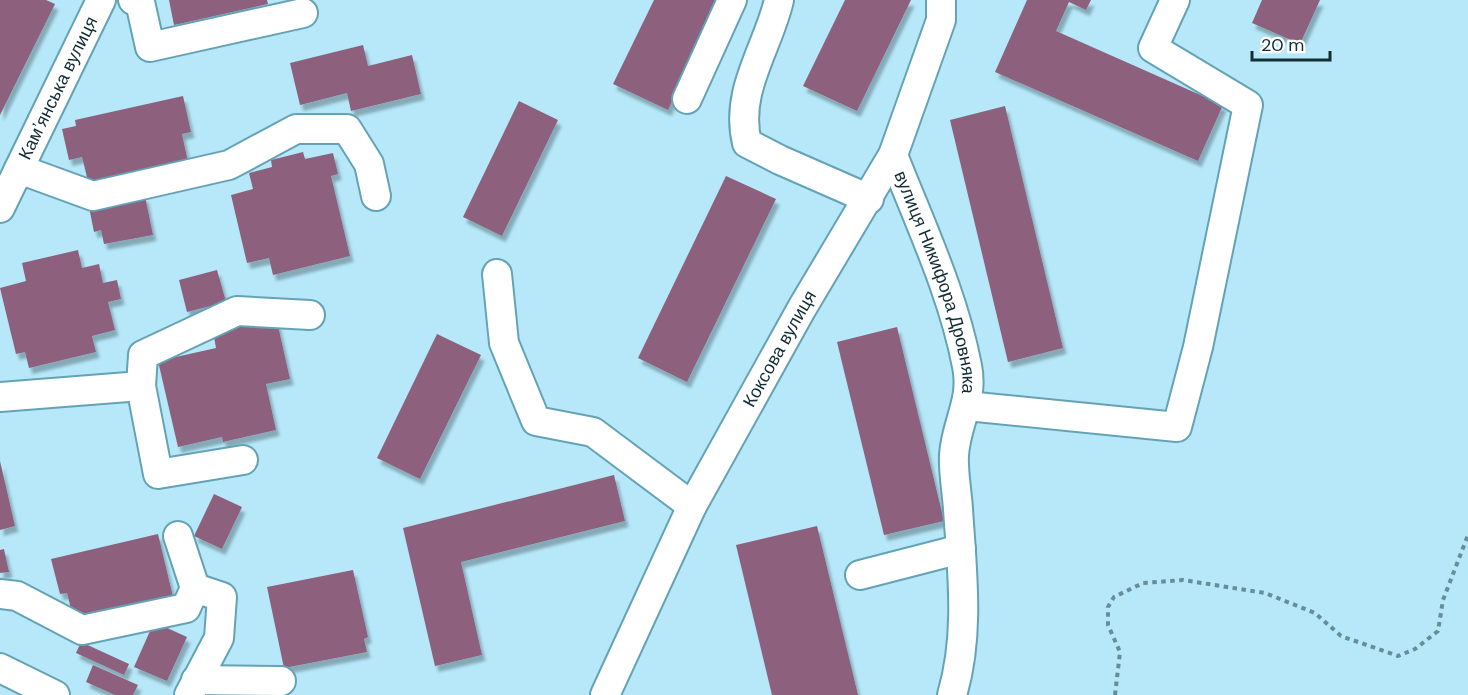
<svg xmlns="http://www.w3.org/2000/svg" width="1468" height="695" font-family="'DM Sans',sans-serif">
	<defs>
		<filter id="shadow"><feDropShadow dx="3.5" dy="6" stdDeviation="1.5" flood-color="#0004"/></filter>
	</defs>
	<rect width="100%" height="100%" fill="#b6e8f9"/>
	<g fill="#8d617e" filter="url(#shadow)">
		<polygon points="0,0 46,0 55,4 0,115"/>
		<polygon points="169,0 267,0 268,4 174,25"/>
		<polygon points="654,0 721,0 668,110 613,84"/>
		<polygon points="845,0 911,0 857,111 803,86"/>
		<polygon points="1027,0 1091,0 1086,10 1069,2 1056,31 1223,105 1198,161 995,72"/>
		<polygon points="1262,0 1320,0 1300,44 1252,23"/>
		<polygon points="363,45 368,66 412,55 421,94 351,111 347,93 300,105 290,63"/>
		<polygon points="183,96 191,132 182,134 189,167 90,189 82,157 69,160 62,129 76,126 75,120"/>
		<polygon points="519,101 558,120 502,236 463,217"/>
		<polygon points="1005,106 1063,348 1008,362 950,120"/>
		<polygon points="303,152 305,159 333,153 338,174 331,176 350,256 273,275 269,258 247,263 231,195 253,189 249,173 272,167 271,160"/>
		<polygon points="726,176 776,199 687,382 638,358"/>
		<polygon points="145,196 153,235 104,244 101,230 94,232 89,207"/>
		<polygon points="78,250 82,268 99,264 103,283 117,280 121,299 108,302 115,330 92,336 96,352 29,368 25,352 16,354 0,288 26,281 22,263"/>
		<polygon points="217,270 226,302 187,312 179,280"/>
		<polygon points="276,317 290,379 266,384 276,430 223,442 222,437 178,447 158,361 216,348 213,331"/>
		<polygon points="897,327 944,521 884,535 837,342"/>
		<polygon points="437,334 481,355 420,479 377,458"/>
		<polygon points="0,461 15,526 0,530"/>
		<polygon points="614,475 625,521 461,562 482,655 435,666 403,528"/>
		<polygon points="214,494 242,507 222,549 194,536"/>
		<polygon points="817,526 858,695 772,695 736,545"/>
		<polygon points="158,534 174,601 75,625 67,593 60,594 51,559"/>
		<polygon points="4,549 9,572 0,573 0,550"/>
		<polygon points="353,570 368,637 364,639 367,652 284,668 267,587"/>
		<polygon points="154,622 187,637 167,681 134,667"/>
		<polygon points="81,642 129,664 124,675 76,653"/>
		<polygon points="93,665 138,685 133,695 115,695 86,682"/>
	</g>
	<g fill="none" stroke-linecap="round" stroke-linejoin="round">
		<g stroke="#64a2b6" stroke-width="32">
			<g id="minor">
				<polyline points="133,0 140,2 150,47 303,13"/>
				<path d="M 779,0 C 768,48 734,91 747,143 L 780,160 L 869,199"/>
				<polyline points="687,99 732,0"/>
				<path id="s1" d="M 893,155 C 920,224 953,293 967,366 C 974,400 956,423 954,455 C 953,472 957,492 958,509 C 962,571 970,635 952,695"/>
				<polyline points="19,169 93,196 229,165 296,129 347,129 369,164 376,196"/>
				<polyline points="0,208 101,0"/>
				<polyline points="497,274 504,343 536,421 593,432 692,506"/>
				<polyline points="141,386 143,355 237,311 310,315"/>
				<polyline points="0,397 141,386 158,474 243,460"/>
				<polyline points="967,406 1177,427 1198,347 1248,105 1153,48 1175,0"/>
				<polyline points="178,536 195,588 222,597 219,638 189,695"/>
				<polyline points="860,575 961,549"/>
				<polyline points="0,594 17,596 82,630 186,608 195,588"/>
				<polyline points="0,668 55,695"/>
				<polyline points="196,680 281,681"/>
				<path id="s2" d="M 605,695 L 692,506 L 802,308 L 893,155 L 941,20 L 941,0"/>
			</g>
		</g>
		<polyline stroke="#668d9a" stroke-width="4" stroke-dasharray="4.5 4.5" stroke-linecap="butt" points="1115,695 1120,652 1108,625 1108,607 1114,597 1143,583 1183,580 1265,593 1315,613 1341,636 1398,656 1415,649 1438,631 1443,600 1468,535"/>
		<use href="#minor" stroke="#fff" stroke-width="28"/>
	</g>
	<g text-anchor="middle" stroke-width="6" stroke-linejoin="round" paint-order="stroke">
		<g font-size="18" fill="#122d35" stroke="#fff">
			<text transform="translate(58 88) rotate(-64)" y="6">Камʼянська вулиця</text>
			<text dy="6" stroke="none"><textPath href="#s1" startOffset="135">вулиця Никифора Дровняка</textPath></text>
			<text dy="6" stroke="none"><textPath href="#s2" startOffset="388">Коксова вулиця</textPath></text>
		</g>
	</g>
	<path d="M1252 51v9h78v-9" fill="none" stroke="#122d35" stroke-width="3"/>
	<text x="1261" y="51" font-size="18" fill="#122d35" stroke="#ffffff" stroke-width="4.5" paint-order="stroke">20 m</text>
</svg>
